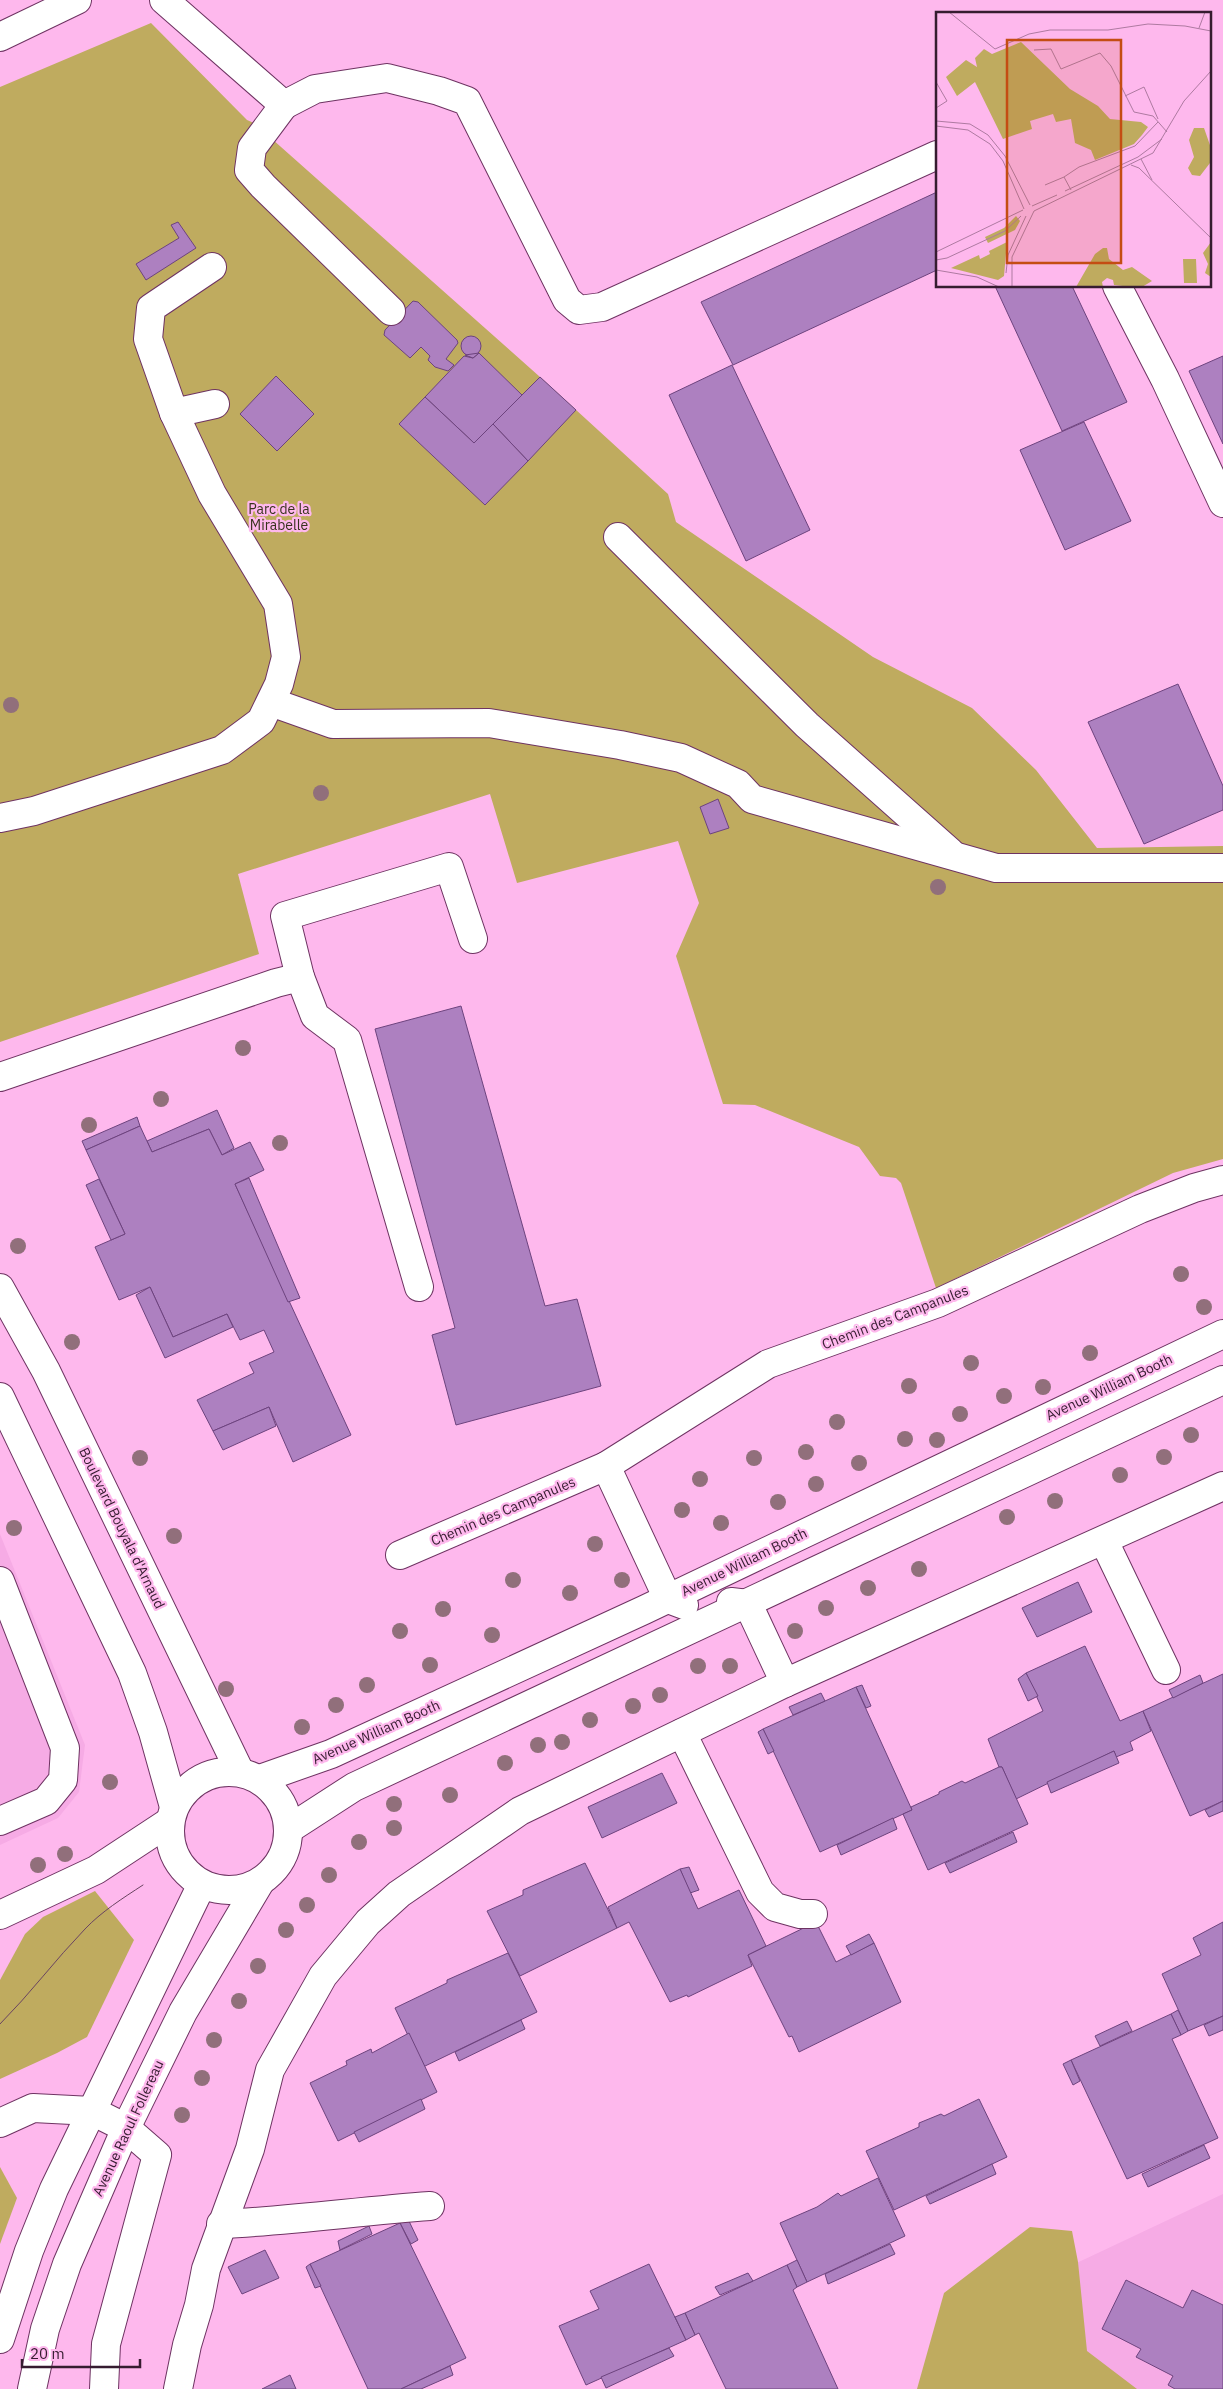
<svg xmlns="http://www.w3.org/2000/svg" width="1223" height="2389" font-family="'IBM Plex Sans',sans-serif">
	<rect width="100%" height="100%" fill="#feb8ed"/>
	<g fill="#f6abe5">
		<polygon points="0,1534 85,1745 79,1792 58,1818 0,1845"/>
		<polygon points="1223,2194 1223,2389 1066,2389 977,2310"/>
	</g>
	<g fill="#bfab5f">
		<polygon points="151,23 247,120 254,123 540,377 668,494 676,522 873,657 972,708 1036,770 1097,848 1223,846 1223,1159 1173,1173 936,1288 901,1183 896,1178 880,1176 859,1147 755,1105 723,1104 676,956 699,903 678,841 517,883 490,794 238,874 259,954 0,1042 0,87"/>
		<polygon points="95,1891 134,1940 87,2037 57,2053 0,2079 0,1980 25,1934 43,1917"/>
		<polygon points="0,2167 17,2198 0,2244"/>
		<polygon points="1030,2227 1072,2231 1078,2262 1087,2351 1137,2389 917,2389 944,2293"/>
	</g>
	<g fill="#ad80c0" stroke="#6d437e">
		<polygon points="937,192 937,270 733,365 701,302"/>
		<polygon points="178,222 196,248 146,280 136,264 179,238 171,225"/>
		<polygon points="995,286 1072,286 1127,402 1062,431"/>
		<polygon points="413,301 418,302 457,340 458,343 446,359 454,365 448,371 435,367 428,360 430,356 421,347 410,358 384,335 385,330"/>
		<circle cx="471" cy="346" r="10"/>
		<polygon points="479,353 522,395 474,443 425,397 464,356 473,358"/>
		<polygon points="479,353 473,358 465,355"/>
		<polygon points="1223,356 1223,444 1189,371"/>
		<polygon points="732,365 810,530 746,561 669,395"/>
		<polygon points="276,376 314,414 277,451 240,414"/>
		<polygon points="540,377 576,410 528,461 493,424"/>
		<polygon points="425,397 474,443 493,424 528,461 485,505 399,424"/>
		<polygon points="1084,422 1131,521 1065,550 1020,450"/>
		<polygon points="1178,684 1223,786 1223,810 1144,844 1088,722"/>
		<polygon points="718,799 729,828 710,834 700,807"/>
		<polygon points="461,1006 545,1306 577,1299 601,1386 456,1425 432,1335 455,1328 375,1029"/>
		<polygon points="217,1110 234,1148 222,1155 209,1129 152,1152 147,1141"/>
		<polygon points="137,1117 140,1126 86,1150 82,1141"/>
		<polygon points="140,1126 152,1152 209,1129 222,1155 250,1142 264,1170 235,1184 351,1435 293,1462 269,1407 213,1431 197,1400 254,1373 249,1363 274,1352 264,1330 240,1340 227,1314 173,1337 150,1287 119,1300 95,1247 125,1234 86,1150"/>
		<polygon points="249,1178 300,1298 288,1302 235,1184"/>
		<polygon points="99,1179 125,1234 111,1240 86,1185"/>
		<polygon points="150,1287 173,1337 227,1314 233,1327 165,1358 136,1295"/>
		<polygon points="269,1407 276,1426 223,1450 213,1431"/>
		<polygon points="1078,1582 1092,1612 1037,1637 1022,1608"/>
		<polygon points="1085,1646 1120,1721 1143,1711 1151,1731 1130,1742 1133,1750 1116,1757 1114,1751 1016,1799 1002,1767 999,1767 988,1739 1043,1711 1026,1673"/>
		<polygon points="1026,1673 1038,1696 1028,1701 1018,1679"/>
		<polygon points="1223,1674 1223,1801 1190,1816 1143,1711"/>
		<polygon points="1200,1675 1203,1683 1173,1698 1169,1690"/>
		<polygon points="862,1685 871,1706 866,1708 856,1687"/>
		<polygon points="856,1687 912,1810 820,1852 763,1729"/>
		<polygon points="821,1693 825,1701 793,1715 789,1707"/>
		<polygon points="763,1729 774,1751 768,1754 758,1732"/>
		<polygon points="1114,1751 1119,1763 1051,1793 1047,1782"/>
		<polygon points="999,1767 1002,1767 1028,1824 928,1870 903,1814 912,1810 911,1807 939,1794 939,1792 962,1781 965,1783"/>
		<polygon points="662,1773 677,1803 602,1838 588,1807"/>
		<polygon points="1223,1801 1223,1811 1209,1817 1205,1810"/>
		<polygon points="893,1818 897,1829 841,1855 837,1845"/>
		<polygon points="1013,1832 1017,1842 950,1873 945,1863"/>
		<polygon points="585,1863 617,1928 520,1976 487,1911 523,1895 523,1890"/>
		<polygon points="689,1867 699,1890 690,1893 680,1869"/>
		<polygon points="680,1869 698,1909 739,1890 766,1946 748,1955 752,1966 688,1997 687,1995 670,2002 629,1922 617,1928 608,1907"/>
		<polygon points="816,1922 836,1962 874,1943 901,2002 799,2052 792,2036 789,2037 748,1955"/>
		<polygon points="1223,1922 1223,2016 1188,2031 1162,1974 1201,1955 1193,1938"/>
		<polygon points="869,1934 874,1943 851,1955 846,1946"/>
		<polygon points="508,1953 537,2012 423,2067 395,2008 447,1983 447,1980"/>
		<polygon points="1178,2010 1188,2031 1181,2035 1171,2014"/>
		<polygon points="1171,2014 1181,2035 1172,2039 1218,2138 1127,2179 1071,2060"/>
		<polygon points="1223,2016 1223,2030 1209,2036 1204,2025"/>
		<polygon points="521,2020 525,2029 459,2061 455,2052"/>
		<polygon points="1127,2021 1132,2031 1100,2046 1095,2036"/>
		<polygon points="409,2033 437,2092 338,2141 310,2083 347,2065 346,2061 371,2049 372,2053"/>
		<polygon points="1071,2060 1080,2081 1073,2085 1063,2064"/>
		<polygon points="421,2099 425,2109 359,2142 354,2132"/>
		<polygon points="979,2099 1007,2157 894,2210 866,2151 919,2127 919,2123 941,2114 944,2116"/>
		<polygon points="1204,2145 1210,2158 1148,2187 1142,2174"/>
		<polygon points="992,2164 996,2174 930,2204 926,2196"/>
		<polygon points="878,2178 905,2236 807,2282 780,2223 817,2207 838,2193 841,2196"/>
		<polygon points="408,2219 418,2240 411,2244 400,2223"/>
		<polygon points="400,2223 466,2358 401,2389 368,2389 310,2264"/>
		<polygon points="369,2226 372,2234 340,2250 338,2241"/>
		<polygon points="890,2244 895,2254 828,2284 825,2274"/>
		<polygon points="265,2250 279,2278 242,2294 228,2267"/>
		<polygon points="797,2260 807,2282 797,2287 787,2265"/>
		<polygon points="310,2264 321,2286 315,2288 306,2267"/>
		<polygon points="649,2264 686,2340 586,2385 559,2326 599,2309 590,2291"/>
		<polygon points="787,2265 797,2287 793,2290 838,2389 726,2389 699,2333 695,2335 685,2313"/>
		<polygon points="748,2273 753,2281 720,2295 715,2287"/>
		<polygon points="1126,2280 1183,2308 1192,2290 1223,2305 1223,2389 1175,2389 1168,2385 1173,2376 1136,2357 1141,2349 1102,2329"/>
		<polygon points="685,2313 695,2335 686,2340 675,2317"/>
		<polygon points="669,2348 674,2356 606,2388 601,2377"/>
		<polygon points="450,2366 453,2375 421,2389 401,2389"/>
		<polygon points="290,2375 296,2389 262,2389"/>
	</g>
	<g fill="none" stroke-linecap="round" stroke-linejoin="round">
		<g stroke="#6e3362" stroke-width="30">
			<g id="minor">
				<polyline points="164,0 284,105 252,148 249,170 263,186 391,311"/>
				<polyline points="0,37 77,0"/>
				<polyline points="284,105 315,89 387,78 439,91 467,101 567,300 579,310 602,307 937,155"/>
				<polyline points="1117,286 1165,379 1223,503"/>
				<polyline points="174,413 215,404"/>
				<polyline points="618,537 807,725 950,852"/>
				<polyline points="271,702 333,724 489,723 620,745 681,758 738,784 752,799 996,868 1223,868"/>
				<polyline points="0,818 34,811 222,750 261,721 279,684 286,657 278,604 212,494 174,413 148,339 151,308 212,267"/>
				<polyline points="300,977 315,1016 347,1040 419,1287"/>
				<polyline points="0,1077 276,983 300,977 285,916 449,867 473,939"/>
				<polyline points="0,1288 46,1371 240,1772"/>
				<polyline points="0,1397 132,1673 153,1732 174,1807"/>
				<polyline points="1104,1541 1166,1670"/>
				<polyline points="400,1555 606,1466"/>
				<polyline points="0,1581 65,1748 63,1780 46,1801 0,1821"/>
				<polyline points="731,1602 748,1604 785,1683"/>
				<polyline points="684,1605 668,1599 606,1466 768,1364 938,1303 1140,1209 1194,1188 1223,1180"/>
				<polyline points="682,1733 760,1892 775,1907 800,1914 813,1914"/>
				<circle cx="229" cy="1831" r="59"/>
				<polyline points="260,1779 331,1754 644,1610 1223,1334"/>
				<polyline points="289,1829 354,1787 1223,1380"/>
				<polyline points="0,1915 96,1870 169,1822"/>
				<polyline points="0,2123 33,2108 92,2111 126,2128 157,2155 106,2344 104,2389"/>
				<path d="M 221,2224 C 291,2221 360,2211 430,2206"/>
				<polyline points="0,2339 29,2251 54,2189 202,1884"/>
				<polyline points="32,2389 45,2329 67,2264 126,2128 183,2012 260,1882"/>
				<polyline points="178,2389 187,2345 199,2305 206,2269 250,2149 270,2070 323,1976 368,1922 399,1894 520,1811 785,1683 1223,1486"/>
			</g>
		</g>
		<use href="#minor" stroke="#fff" stroke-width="28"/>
		<path stroke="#6a4461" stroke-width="1" d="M 0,2024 C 30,1994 55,1960 85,1929 C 101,1912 123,1898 143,1885"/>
	</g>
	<g fill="#916f7b">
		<circle cx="11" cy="705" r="8"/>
		<circle cx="321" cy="793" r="8"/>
		<circle cx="938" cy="887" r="8"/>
		<circle cx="243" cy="1048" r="8"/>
		<circle cx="161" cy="1099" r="8"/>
		<circle cx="89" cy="1125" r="8"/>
		<circle cx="280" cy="1143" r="8"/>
		<circle cx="18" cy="1246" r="8"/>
		<circle cx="1181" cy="1274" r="8"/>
		<circle cx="1204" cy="1307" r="8"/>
		<circle cx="72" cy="1342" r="8"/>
		<circle cx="1090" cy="1353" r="8"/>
		<circle cx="971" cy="1363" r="8"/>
		<circle cx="909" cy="1386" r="8"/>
		<circle cx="1043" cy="1387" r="8"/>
		<circle cx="1004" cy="1396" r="8"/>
		<circle cx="960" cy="1414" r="8"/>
		<circle cx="837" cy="1422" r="8"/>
		<circle cx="1191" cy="1435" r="8"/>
		<circle cx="905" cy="1439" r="8"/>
		<circle cx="937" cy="1440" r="8"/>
		<circle cx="806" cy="1452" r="8"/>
		<circle cx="1164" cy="1457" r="8"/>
		<circle cx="140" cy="1458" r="8"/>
		<circle cx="754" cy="1458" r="8"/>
		<circle cx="859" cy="1463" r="8"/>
		<circle cx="1120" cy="1475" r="8"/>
		<circle cx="700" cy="1479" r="8"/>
		<circle cx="816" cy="1484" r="8"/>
		<circle cx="1055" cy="1501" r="8"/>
		<circle cx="778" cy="1502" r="8"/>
		<circle cx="682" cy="1510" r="8"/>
		<circle cx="1007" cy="1517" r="8"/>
		<circle cx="721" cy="1523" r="8"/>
		<circle cx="14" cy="1528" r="8"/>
		<circle cx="174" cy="1536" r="8"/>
		<circle cx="595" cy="1544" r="8"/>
		<circle cx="919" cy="1569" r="8"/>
		<circle cx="513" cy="1580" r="8"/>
		<circle cx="622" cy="1580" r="8"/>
		<circle cx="868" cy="1588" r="8"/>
		<circle cx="570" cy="1593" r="8"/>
		<circle cx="826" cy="1608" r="8"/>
		<circle cx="443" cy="1609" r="8"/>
		<circle cx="400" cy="1631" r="8"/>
		<circle cx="795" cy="1631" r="8"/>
		<circle cx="492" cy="1635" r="8"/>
		<circle cx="430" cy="1665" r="8"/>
		<circle cx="698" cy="1666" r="8"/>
		<circle cx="730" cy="1666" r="8"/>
		<circle cx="367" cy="1685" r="8"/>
		<circle cx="226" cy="1689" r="8"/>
		<circle cx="660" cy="1695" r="8"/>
		<circle cx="336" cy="1705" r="8"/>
		<circle cx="633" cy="1706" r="8"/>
		<circle cx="590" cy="1720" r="8"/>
		<circle cx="302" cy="1727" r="8"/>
		<circle cx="562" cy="1742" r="8"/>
		<circle cx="538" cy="1745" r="8"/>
		<circle cx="505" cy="1763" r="8"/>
		<circle cx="110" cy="1782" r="8"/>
		<circle cx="450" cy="1795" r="8"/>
		<circle cx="394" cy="1804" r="8"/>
		<circle cx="394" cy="1828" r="8"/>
		<circle cx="359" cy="1842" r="8"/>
		<circle cx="65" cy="1854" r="8"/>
		<circle cx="38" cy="1865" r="8"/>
		<circle cx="329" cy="1875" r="8"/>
		<circle cx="307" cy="1905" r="8"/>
		<circle cx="286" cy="1930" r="8"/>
		<circle cx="258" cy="1966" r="8"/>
		<circle cx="239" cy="2001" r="8"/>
		<circle cx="214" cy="2040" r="8"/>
		<circle cx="202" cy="2078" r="8"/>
		<circle cx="182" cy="2115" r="8"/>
	</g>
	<g text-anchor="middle" stroke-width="4.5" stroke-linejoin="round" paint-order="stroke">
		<g font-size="14" fill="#38331d" stroke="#feb8ed">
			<text x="279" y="514">Parc de la<tspan x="279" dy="16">Mirabelle</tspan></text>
		</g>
		<g font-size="14" fill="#361c30" stroke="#feb8ed">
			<text transform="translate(895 1317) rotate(-21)" y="5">Chemin des Campanules</text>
			<text transform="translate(1109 1387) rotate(-25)" y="5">Avenue William Booth</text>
			<text transform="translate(503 1511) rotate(-23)" y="5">Chemin des Campanules</text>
			<text transform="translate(122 1528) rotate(64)" y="5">Boulevard Bouyala d'Arnaud</text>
			<text transform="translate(744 1562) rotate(-26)" y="5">Avenue William Booth</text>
			<text transform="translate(376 1732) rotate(-24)" y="5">Avenue William Booth</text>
			<text transform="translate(128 2128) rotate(-65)" y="5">Avenue Raoul Follereau</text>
		</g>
	</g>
	<g transform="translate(936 12)">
		<rect width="275" height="275" fill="#feb8ed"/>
		<path d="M 85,30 L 134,77 L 162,94 L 174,107 L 205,110 L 212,115 L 206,123 L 198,132 L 159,148 L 155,138 L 139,131 L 135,107 L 120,110 L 117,102 L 94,109 L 96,117 L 67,127 L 39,70 L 21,84 L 10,65 L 30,48 L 41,55 L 39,46 L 48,37 L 56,42 ZM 258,116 L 268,116 L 275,136 L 274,151 L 264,164 L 256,163 L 252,156 L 258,145 L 253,128 ZM 80,204 L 84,209 L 79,218 L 52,231 L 49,225 L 68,216 ZM 71,230 L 68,264 L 62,268 L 15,256 L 43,243 L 44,247 L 54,242 L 53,239 ZM 275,230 L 275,265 L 269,261 L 272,252 L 267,241 ZM 167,236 L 171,236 L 173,247 L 187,258 L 196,255 L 216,269 L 206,275 L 195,275 L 178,273 L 177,268 L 171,266 L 166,270 L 167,275 L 140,275 L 159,242 ZM 247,247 L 260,247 L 261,271 L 248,271 Z" fill="#bfab5f"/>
		<path fill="none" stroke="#ae7aa1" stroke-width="1" d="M 13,0 L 59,37 L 93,22 L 114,18 L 172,18 L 212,12 L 249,14 L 275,19M 263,16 L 269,0M 98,38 L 115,37 L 125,57 L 164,41 L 175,54 L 198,100 L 217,104 L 231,120M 189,84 L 208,75 L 222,107M 0,96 L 11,89 L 0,70M 0,109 L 34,112 L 52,123 L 69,144 L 94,193M 0,114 L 32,118 L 54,132 L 67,149 L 88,197M 205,147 L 216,168M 195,153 L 203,156 L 275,226M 109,173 L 128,165M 135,178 L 128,165 L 143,155 L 199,134 L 222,110M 129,179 L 202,145 L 226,127M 96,194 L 121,183M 0,240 L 87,198M 0,248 L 11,246 L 69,219 L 85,204M 0,258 L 41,265 L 63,275M 70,261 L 72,243 L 90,204M 76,275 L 76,245 L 98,199 L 217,141 L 248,89 L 275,59"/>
		<path fill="#c44d13" fill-opacity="0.15" stroke="#c44d13" stroke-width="2.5" d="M 71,28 L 185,28 L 185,251 L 71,251 Z"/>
		<rect width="275" height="275" fill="none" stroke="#361c30" stroke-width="2.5"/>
	</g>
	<path d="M22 2359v8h118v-8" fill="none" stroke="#361c30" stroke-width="2.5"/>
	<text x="30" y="2359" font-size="15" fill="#361c30" stroke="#feb8ed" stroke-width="4" paint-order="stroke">20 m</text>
</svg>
